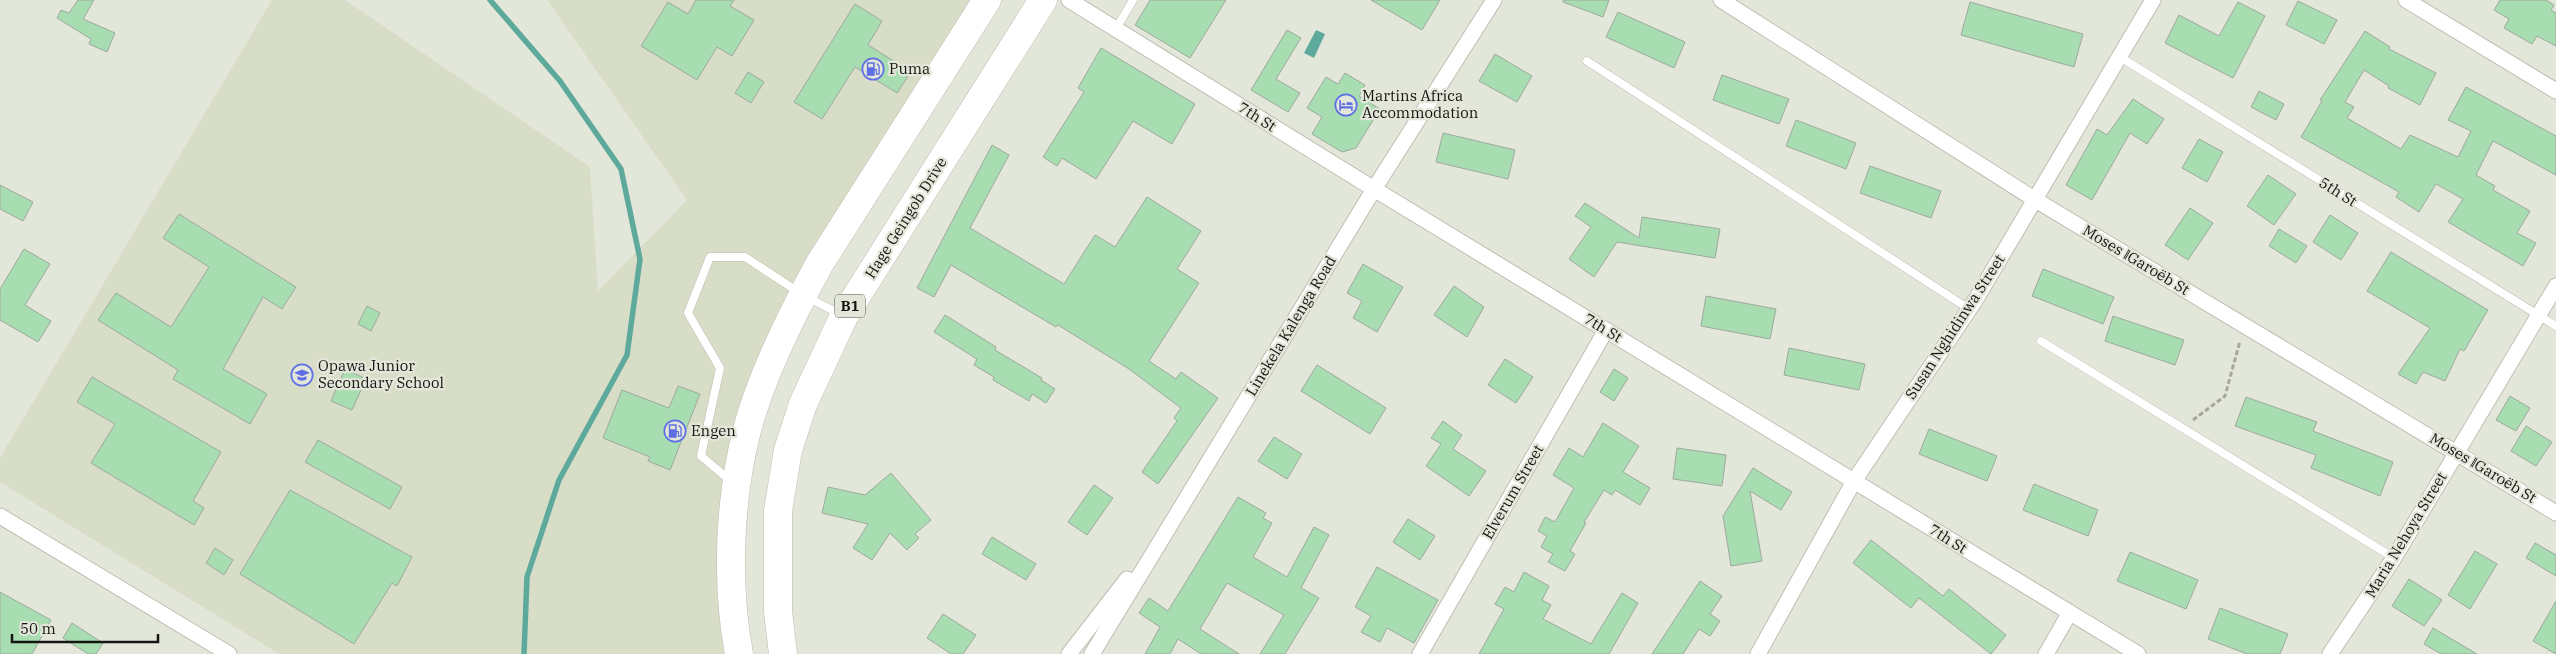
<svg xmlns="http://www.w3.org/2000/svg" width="2556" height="654" font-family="'IBM Plex Serif',serif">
	<rect width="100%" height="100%" fill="#e3e7d9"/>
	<polygon fill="#d8ddc8" points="272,0 345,0 590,167 598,291 687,200 547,0 987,0 820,263 746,434 739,654 279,654 0,482 0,458"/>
	<polygon fill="#5da99b" points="1316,30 1325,34 1314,58 1304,53"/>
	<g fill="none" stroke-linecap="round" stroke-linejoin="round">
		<polyline stroke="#5da99b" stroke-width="5.5" points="490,0 560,81 621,169 640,259 627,355 559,480 527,577 524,654"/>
	</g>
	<g fill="#a8dcb1" stroke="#9ea99f">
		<polygon points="78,0 94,0 83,19 115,33 107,52 89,44 91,39 57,18 61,10 69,13"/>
		<polygon points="696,0 734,0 730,6 754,20 732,56 717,47 697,80 641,46 668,2 688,14"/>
		<polygon points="1150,0 1226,0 1190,58 1135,25"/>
		<polygon points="1371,0 1440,0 1422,30"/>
		<polygon points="1563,0 1609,0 1603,17 1563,2"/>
		<polygon points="2500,0 2546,0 2554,5 2551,10 2556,13 2556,46 2537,36 2532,44 2504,28 2509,19 2494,10"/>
		<polygon points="2298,1 2337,20 2324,44 2286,25"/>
		<polygon points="1970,2 2083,34 2074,67 1961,35"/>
		<polygon points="2238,2 2265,16 2233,78 2165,43 2179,15 2219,36"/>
		<polygon points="855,4 882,21 868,45 911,72 897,93 855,67 822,119 794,102"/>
		<polygon points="1618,12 1685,42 1674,68 1606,37"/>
		<polygon points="1287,30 1301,38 1276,79 1300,93 1288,112 1251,90"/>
		<polygon points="2365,31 2390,47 2389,49 2436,73 2420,105 2388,88 2389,86 2364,70 2345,102 2354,107 2347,118 2401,149 2410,135 2458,157 2471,131 2448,120 2466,87 2556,136 2556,175 2493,141 2476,175 2495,186 2493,190 2530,211 2517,233 2536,243 2523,266 2448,222 2463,199 2436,184 2419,212 2396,197 2399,192 2301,137 2322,101 2320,100"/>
		<polygon points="1101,48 1195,104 1172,144 1133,121 1096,179 1062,158 1057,166 1043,157 1084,92 1078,88"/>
		<polygon points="1495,54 1532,76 1517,102 1479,81"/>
		<polygon points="748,72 764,82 751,103 735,93"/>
		<polygon points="1345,73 1365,85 1359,96 1380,109 1356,148 1342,152 1312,134 1322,117 1307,108 1326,77 1338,84"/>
		<polygon points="1722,75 1789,99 1779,124 1713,100"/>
		<polygon points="2259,91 2284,104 2276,120 2251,107"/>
		<polygon points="2133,99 2164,119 2147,144 2130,133 2092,200 2066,185 2097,129 2107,135"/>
		<polygon points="1796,120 1856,143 1846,169 1786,146"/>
		<polygon points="1443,133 1515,150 1508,179 1436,162"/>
		<polygon points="2199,139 2223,152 2207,182 2182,168"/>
		<polygon points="992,145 1009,155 970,228 1064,284 1095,235 1115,247 1147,197 1201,231 1177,269 1199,283 1149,361 1176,379 1181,372 1218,398 1158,484 1142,472 1177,421 1174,418 1181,408 1129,369 1058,325 1056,327 951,265 934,297 917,288"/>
		<polygon points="1870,166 1941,191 1931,218 1860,193"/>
		<polygon points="2268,175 2296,194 2274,225 2247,206"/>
		<polygon points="0,185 33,202 23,221 0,209"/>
		<polygon points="1585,203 1639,238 1642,217 1720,229 1715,258 1617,242 1594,277 1569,259 1591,227 1575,216"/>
		<polygon points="2190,208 2213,223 2188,260 2165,245"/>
		<polygon points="179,214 296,287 282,309 263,297 223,369 267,394 250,424 173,379 178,370 98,320 116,293 171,327 209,267 163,238"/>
		<polygon points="2330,215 2358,233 2341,260 2313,242"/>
		<polygon points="2279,229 2307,246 2296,263 2269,246"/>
		<polygon points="24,249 50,264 25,305 51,321 38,342 0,320 0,289"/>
		<polygon points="2391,252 2488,310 2464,351 2460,349 2445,381 2423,372 2416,384 2398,374 2430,328 2367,291"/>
		<polygon points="1363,264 1403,287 1377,332 1353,318 1362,301 1347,293"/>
		<polygon points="2043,269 2114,297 2103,324 2032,296"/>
		<polygon points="1454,286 1484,307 1467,337 1434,315"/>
		<polygon points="1706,296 1776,309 1770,339 1701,326"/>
		<polygon points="367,306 380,313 371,331 358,324"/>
		<polygon points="945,315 996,347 995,350 1042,378 1041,380 1055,389 1046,403 1032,394 1029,401 993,380 994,377 974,365 977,359 934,332"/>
		<polygon points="2113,316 2184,340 2175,365 2105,341"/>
		<polygon points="1789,348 1865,364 1859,390 1784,375"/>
		<polygon points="1505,359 1533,377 1516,403 1488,385"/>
		<polygon points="1317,365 1386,408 1370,434 1301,391"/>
		<polygon points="345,369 366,379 352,410 331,401"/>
		<polygon points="1614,369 1628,378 1614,401 1600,392"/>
		<polygon points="92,377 221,452 193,501 204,508 194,525 91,463 115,424 77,402"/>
		<polygon points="678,386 700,394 670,470 648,461 650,457 603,438 622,390 669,408"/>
		<polygon points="2510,396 2530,408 2516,431 2496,420"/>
		<polygon points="2246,397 2317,422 2313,431 2393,462 2380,496 2311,468 2316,455 2235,426"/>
		<polygon points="1443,421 1462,435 1453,449 1486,471 1469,496 1426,466 1441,444 1431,438"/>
		<polygon points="1603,423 1639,446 1623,472 1650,488 1640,505 1615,490 1612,495 1604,490 1584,522 1586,523 1570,551 1575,554 1565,571 1548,562 1553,554 1541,547 1547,536 1538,531 1545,517 1555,522 1574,488 1553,475 1569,448 1583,457"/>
		<polygon points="2526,426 2552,442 2536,466 2511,451"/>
		<polygon points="1929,429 1997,456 1987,481 1919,454"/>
		<polygon points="1274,437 1302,454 1287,479 1258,461"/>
		<polygon points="318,440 402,487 390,509 305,462"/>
		<polygon points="1677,448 1726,455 1722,486 1673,479"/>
		<polygon points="1753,468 1792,492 1781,510 1750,491 1762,561 1731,566 1723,516"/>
		<polygon points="891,473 931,520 915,534 919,538 907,550 890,533 872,560 853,548 868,524 822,513 828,487 865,495"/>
		<polygon points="2034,484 2098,510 2088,536 2023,510"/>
		<polygon points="1094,485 1113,498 1087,535 1068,522"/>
		<polygon points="290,490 412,557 397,586 392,583 354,644 240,574"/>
		<polygon points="1238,497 1266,513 1263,518 1272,523 1253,557 1287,577 1314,527 1329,535 1301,588 1319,598 1285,654 1260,654 1284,615 1227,583 1200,629 1239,654 1201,654 1178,639 1170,654 1145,654 1160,627 1139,613 1149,598 1168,611"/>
		<polygon points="1408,519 1435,536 1420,560 1393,542"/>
		<polygon points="992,537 1036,564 1026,580 982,554"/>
		<polygon points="1871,540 1943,596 1949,589 2006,635 1991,654 1919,598 1911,608 1853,563"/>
		<polygon points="2535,543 2556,555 2556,576 2526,558"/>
		<polygon points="215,548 233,560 224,575 206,563"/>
		<polygon points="2475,551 2497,564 2470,609 2448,595"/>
		<polygon points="2130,552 2198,580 2186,609 2117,581"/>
		<polygon points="1377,567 1438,600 1414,643 1387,628 1380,642 1361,632 1371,616 1355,607"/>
		<polygon points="1524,572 1549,586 1542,600 1551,605 1543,619 1591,644 1622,593 1638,603 1609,654 1479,654 1504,609 1495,604 1505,587 1514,592"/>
		<polygon points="2409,579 2442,600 2424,626 2392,606"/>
		<polygon points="1700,581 1722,596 1710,614 1720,621 1710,636 1699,629 1683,654 1652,654"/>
		<polygon points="0,592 51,620 32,654 0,654"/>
		<polygon points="2556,601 2556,654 2533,641"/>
		<polygon points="2220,608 2288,634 2280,654 2247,654 2208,639"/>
		<polygon points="943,614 976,635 963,654 951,654 927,638"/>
		<polygon points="72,623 103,643 96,654 88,654 63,638"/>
		<polygon points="2433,628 2477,654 2441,654 2424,644"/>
	</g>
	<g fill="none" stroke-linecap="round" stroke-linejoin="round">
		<g stroke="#bcbfb2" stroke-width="9">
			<g id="lane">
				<polyline points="1116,29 1133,0"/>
				<polyline points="2120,57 2556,326"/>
				<polyline points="1587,61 1969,309"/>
				<polyline points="2041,341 2394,558"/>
				<polyline points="732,482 701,456 720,368 688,313 710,257 745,257 803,295 840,314"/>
			</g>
		</g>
		<g stroke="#bcbfb2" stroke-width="17">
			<g id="street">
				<polyline points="1069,0 1374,189 2138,654"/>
				<polyline points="1721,0 2034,199 2556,513"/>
				<polyline points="2406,0 2556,91"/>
				<polyline points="0,516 229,654"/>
				<polyline points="1069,654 1127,579"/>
				<polyline points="1092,654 1374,189 1494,0"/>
				<polyline points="1420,654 1606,330"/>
				<polyline points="1758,654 1854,481 1976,299 2153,0"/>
				<polyline points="2046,654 2069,614"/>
				<polyline points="2330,654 2394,558 2556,286"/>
			</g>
		</g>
		<g stroke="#bcbfb2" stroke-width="29">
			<g id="highway">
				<path d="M 739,654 C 726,585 729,503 746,434 C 760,378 792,314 820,263 L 987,0"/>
				<polyline points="783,654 778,611 778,511 788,450 803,404 844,316 1043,0"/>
			</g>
		</g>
		<polyline stroke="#a5a89d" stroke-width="3" stroke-dasharray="5 2.5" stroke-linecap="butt" points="2193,420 2225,396 2240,341"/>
		<use href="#lane" stroke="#fff" stroke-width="8"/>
		<use href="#street" stroke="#fff" stroke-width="15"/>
		<use href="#highway" stroke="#fff" stroke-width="28"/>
	</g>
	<defs>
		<g id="fuel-ring" transform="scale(1.125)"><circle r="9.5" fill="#e3e7d9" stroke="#5e6fe6" stroke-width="1.5"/><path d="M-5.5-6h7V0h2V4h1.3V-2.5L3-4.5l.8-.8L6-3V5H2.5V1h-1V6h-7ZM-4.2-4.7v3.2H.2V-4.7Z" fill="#5e6fe6"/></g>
		<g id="hotel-ring" transform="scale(1.125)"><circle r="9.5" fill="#e3e7d9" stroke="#5e6fe6" stroke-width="1.5"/><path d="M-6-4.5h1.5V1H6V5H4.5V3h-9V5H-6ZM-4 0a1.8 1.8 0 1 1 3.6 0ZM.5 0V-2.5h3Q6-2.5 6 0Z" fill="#5e6fe6"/></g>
		<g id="school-ring" transform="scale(1.125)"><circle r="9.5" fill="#e3e7d9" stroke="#5e6fe6" stroke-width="1.5"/><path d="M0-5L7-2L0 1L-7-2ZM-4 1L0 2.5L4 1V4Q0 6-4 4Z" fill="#5e6fe6"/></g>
	</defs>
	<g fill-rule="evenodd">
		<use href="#fuel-ring" x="873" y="69"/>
		<use href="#hotel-ring" x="1346" y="105"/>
		<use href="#school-ring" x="302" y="375"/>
		<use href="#fuel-ring" x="675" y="431"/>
	</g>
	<g text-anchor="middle" stroke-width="4.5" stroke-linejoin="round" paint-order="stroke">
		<rect fill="#e3e7d9" stroke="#53554e" stroke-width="1" x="835" y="294.5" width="30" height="23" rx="4"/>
		<g font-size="14" font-weight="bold" fill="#151612">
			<text x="850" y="311">B1</text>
		</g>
		<g font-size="15" fill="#151612" stroke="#e3e7d9" text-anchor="start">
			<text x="889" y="74">Puma</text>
			<text x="1362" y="101">Martins Africa<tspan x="1362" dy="17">Accommodation</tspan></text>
			<text x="318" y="371">Opawa Junior<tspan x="318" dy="17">Secondary School</tspan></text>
			<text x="691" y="436">Engen</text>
		</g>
		<g font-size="15" fill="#151612" stroke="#e3e7d9">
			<text transform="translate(1257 117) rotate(32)" y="5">7th St</text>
			<text transform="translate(2338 192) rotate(32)" y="5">5th St</text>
			<text transform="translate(906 218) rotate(-58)" y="5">Hage Geingob Drive</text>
			<text transform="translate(2136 260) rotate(31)" y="5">Moses ǁGaroëb St</text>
			<text transform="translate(1291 326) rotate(-59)" y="5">Linekela Kalenga Road</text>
			<text transform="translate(1955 327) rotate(-57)" y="5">Susan Nghidinwa Street</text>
			<text transform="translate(1603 328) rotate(31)" y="5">7th St</text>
			<text transform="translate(2483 468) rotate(31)" y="5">Moses ǁGaroëb St</text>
			<text transform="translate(1513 492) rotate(-60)" y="5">Elverum Street</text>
			<text transform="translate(2406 535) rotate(-59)" y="5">Maria Nehoya Street</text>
			<text transform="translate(1948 539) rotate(32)" y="5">7th St</text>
		</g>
	</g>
	<path d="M12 634v8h146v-8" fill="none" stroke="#151612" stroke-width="2.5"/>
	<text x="20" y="634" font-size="15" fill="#151612" stroke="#e3e7d9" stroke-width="4" paint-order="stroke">50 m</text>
</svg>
